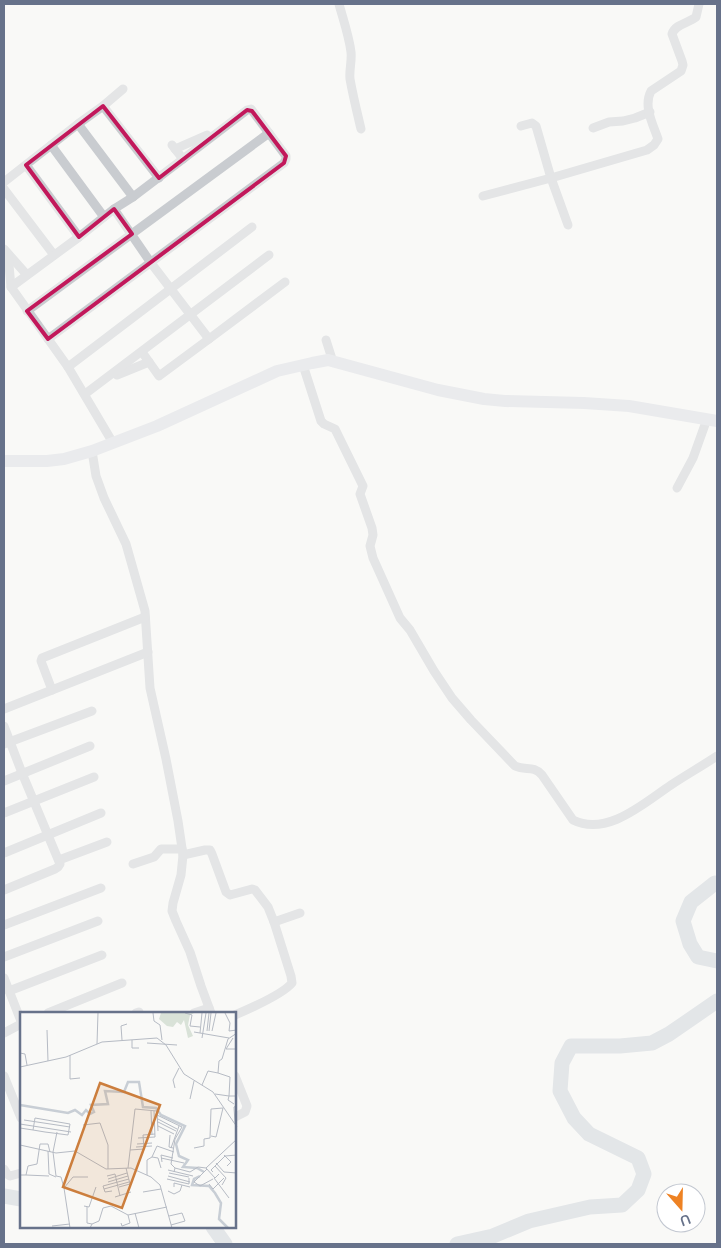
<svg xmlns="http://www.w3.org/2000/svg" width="721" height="1248" font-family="'Nunito Sans',sans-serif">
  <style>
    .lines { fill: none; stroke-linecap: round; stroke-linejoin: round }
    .river { stroke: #c8ced5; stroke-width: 15 }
    .street { stroke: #c9ccd0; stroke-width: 9 }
    .secondary { stroke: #d8dae0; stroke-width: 12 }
    .marked { fill: none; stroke: #c2185b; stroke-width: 4; stroke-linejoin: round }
    .inset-river { fill: none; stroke: #c8ced5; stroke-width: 2.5 }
    .inset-road { fill: none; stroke: #b6bbc4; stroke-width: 1 }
    .view { fill: #cc7e3d; fill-opacity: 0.15; stroke: #cc7e3d; stroke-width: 2.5 }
    .inset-edge { fill: none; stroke: #67728a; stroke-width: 2.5 }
  </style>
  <rect width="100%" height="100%" fill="#f9f9f7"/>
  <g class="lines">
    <g class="river">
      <polyline points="717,884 715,883 691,902 683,921 690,944 698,957 717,961"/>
      <polyline points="4,1196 21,1199"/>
      <polyline points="213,1227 225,1244"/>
      <polyline points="457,1244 493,1236 529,1221 590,1207 622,1205 638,1190 644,1174 638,1158 589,1134 574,1118 560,1091 562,1063 571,1046 620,1046 652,1043 669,1034 717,1001"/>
    </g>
    <g class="street">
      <path d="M339,4C343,19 349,36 351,52C352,62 349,70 350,79C353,96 357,112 361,129"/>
      <polyline points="103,106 159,178"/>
      <polyline points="78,124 133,197"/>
      <polyline points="521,126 532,123 536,126 551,178 568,225"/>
      <polyline points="593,128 609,122 623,121 635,118 650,112"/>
      <polyline points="51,145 104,217"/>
      <polyline points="175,149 207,135"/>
      <polyline points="183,159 133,197 114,209 151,263 209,339 285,282"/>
      <polyline points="26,165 79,237"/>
      <polyline points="4,182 78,124 103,106 123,89"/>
      <polyline points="4,189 54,255"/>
      <path d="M483,196L551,178L647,150L654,145L658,139C653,124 643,106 651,91L681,71L683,65L682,61L672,34C675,24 689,23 696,17L699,4"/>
      <polyline points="4,249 27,275"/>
      <polyline points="8,254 11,287"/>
      <polyline points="27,311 269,133"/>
      <polyline points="48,339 284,163 286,159 286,156 251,109 247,110 183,159 172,145"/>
      <polyline points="326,340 333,362"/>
      <polyline points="142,352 159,376 209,339"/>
      <path d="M303,365L321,421L324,424L335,429L363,486L360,494L372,528L373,535L370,546L373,558L400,618L410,630L434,671L452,698L471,720L515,766C526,771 533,765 542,775L573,820C607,837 644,803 671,785C686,775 702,766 717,756"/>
      <polyline points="68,367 252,227"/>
      <polyline points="117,375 149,362"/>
      <polyline points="85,394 269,255"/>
      <polyline points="113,443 68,367 11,287 79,237 114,209"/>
      <polyline points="92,451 96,476 104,498 126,544 145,611 150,688 166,759 178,821 183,855 181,875 173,903 172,911 176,921 190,952 201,986 211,1013"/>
      <polyline points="677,488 693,458 707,419"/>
      <polyline points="52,690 41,661 42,658 145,617"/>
      <polyline points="4,709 148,652"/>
      <polyline points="4,726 22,773 60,864 58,867 55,869 4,890"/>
      <polyline points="4,744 92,711"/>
      <polyline points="4,781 90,746"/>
      <polyline points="4,813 94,777"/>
      <polyline points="4,853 101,813"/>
      <polyline points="183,855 205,850 210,850 212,854 226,892 230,895 252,889 255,890 268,907 274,922 300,913"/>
      <polyline points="59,860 107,842"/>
      <polyline points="133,864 154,857 161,849 182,849"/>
      <polyline points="4,925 101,888"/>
      <polyline points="4,957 98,921"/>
      <polyline points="4,978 21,1021"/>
      <polyline points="9,991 102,955"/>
      <polyline points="48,1013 122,983"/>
      <polyline points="136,1013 139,1012"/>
      <polyline points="194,1013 209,1008"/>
      <path d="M235,1015C249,1009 283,994 292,983L291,976L274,922"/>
      <polyline points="4,1033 21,1024"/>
      <polyline points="4,1076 21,1118"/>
      <polyline points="235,1076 247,1106 245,1112 235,1117"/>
      <polyline points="4,1169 7,1174 10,1176 21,1173"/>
    </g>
    <polyline class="secondary" points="4,461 47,461 64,459 92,451 157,426 277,371 312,363 328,360 438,390 484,399 505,401 584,403 629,406 717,421"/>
  </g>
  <path d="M0 0H721V1248H0ZM103,106L159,178L247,110L252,111L286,156L284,163L48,339L27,311L132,234L114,209L79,237L26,165Z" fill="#f9f9f7" fill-opacity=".55" fill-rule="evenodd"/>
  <path class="marked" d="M103,106L159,178L247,110L252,111L286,156L284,163L48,339L27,311L132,234L114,209L79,237L26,165Z"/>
  <g transform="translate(20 1012)">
    <rect width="216" height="216" fill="#f9f9f7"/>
    <path d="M141,1H174L170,3L168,13L173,24L168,26L164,8L161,13L157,10L153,15L147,14L139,7Z" fill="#d9e2d8"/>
    <path class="inset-river" d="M0,93L48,101L55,98L62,103L66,98L70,102L74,100L71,93L88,92L85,79L104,80L108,70H119L123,95L136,96L141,103L165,114L156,132L159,144L168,148L163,155L177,156L184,160M180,164L174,167L172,173L189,174L195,181L201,191L199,207L208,216"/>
    <path class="inset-road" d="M133,1L134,9L140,13L142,28M165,1L172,3L170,14L180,15M205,1L210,11L209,19L217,18M27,18L28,49M187,19L189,1M189,19L191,1M192,19L196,1M174,20L209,26M180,21L182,1M182,26L186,1M213,26L206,37H217M102,28L101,14L107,12M112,28V36H119M127,31L157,33M77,32L78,1M0,41L5,42L7,53M50,43V67L60,66M0,55L46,45L82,30L137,26L146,33L164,62L193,80L217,115M182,73L188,59L198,61M155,76L153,68L159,56M195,82L209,84L210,65L198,61L199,49L202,47L208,27L217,21M170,87L174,69M214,92L208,88L209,84H217M131,99L132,123M137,103L162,115L155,127L151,152L155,156M138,107L157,117M4,108L50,115M138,110L156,119M215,111L214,95L217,94M0,112L51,120M63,113L80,111L88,133V157M138,114L154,122M0,116L13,118L25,120L33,121L48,123L50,112L15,106L13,118M150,123L149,135L153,136M191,124L196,125L203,96M118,126L135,125L134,99M117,132L132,131M0,133L36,141L55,139L86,157L111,156L131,165L140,173L152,216M116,135L132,134M151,136L159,114M174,136L184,134V127L190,126L191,97L203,96M110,138L124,137L123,123L135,122M28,139L29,162L36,165M33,140L36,164L41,165L44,176L50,216M33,140L37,120M204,143L211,150L207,154M132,145L138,146L141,156M141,146L164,151M142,150L141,143L153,146M196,151L204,160L217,161M195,154L206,166L202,173M108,156L115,97L137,99L138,119M186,156L217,127M186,156L195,166L199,162M187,157L174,170L180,174L193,167M148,158L173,164M154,160L155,156L170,160L178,155L186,156M193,160L191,158L205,144L217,143M149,161L169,165M0,163H6L8,154L17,152L20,132H28L30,140M6,163L29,164M127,163V148L132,145L137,134L154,140M87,164L95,162L100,184M148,164L170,170M194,166L209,186M88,167L107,161M147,167L169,172V166M88,170L108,164M189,172L193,177L204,166M99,175L110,172L106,156M154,175V171L170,175M44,176L53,165H68M84,177L109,170M92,179L85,180L83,174L109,167M148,179L154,182L160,179L162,173M123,180L141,177M95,185L111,180M64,194L69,195L76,175M67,195V211L72,212L70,216M115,201L119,216M149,204L162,201L165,209L151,213M101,211L102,214L110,211L108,203M72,212L79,209L83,196L91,194L108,203L147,195M32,214L50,212"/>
    <path class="view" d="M80,71L140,93L102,196L43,175Z"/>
    <rect width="216" height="216" class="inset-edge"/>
  </g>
  <rect width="721" height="1248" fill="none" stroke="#67728a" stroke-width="10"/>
  <g transform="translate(681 1208) rotate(160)"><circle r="24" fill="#ffffff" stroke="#c2c7d0"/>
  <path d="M0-4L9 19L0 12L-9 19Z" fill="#ee8223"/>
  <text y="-8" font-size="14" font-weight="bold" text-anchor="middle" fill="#67728a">U</text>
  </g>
</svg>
